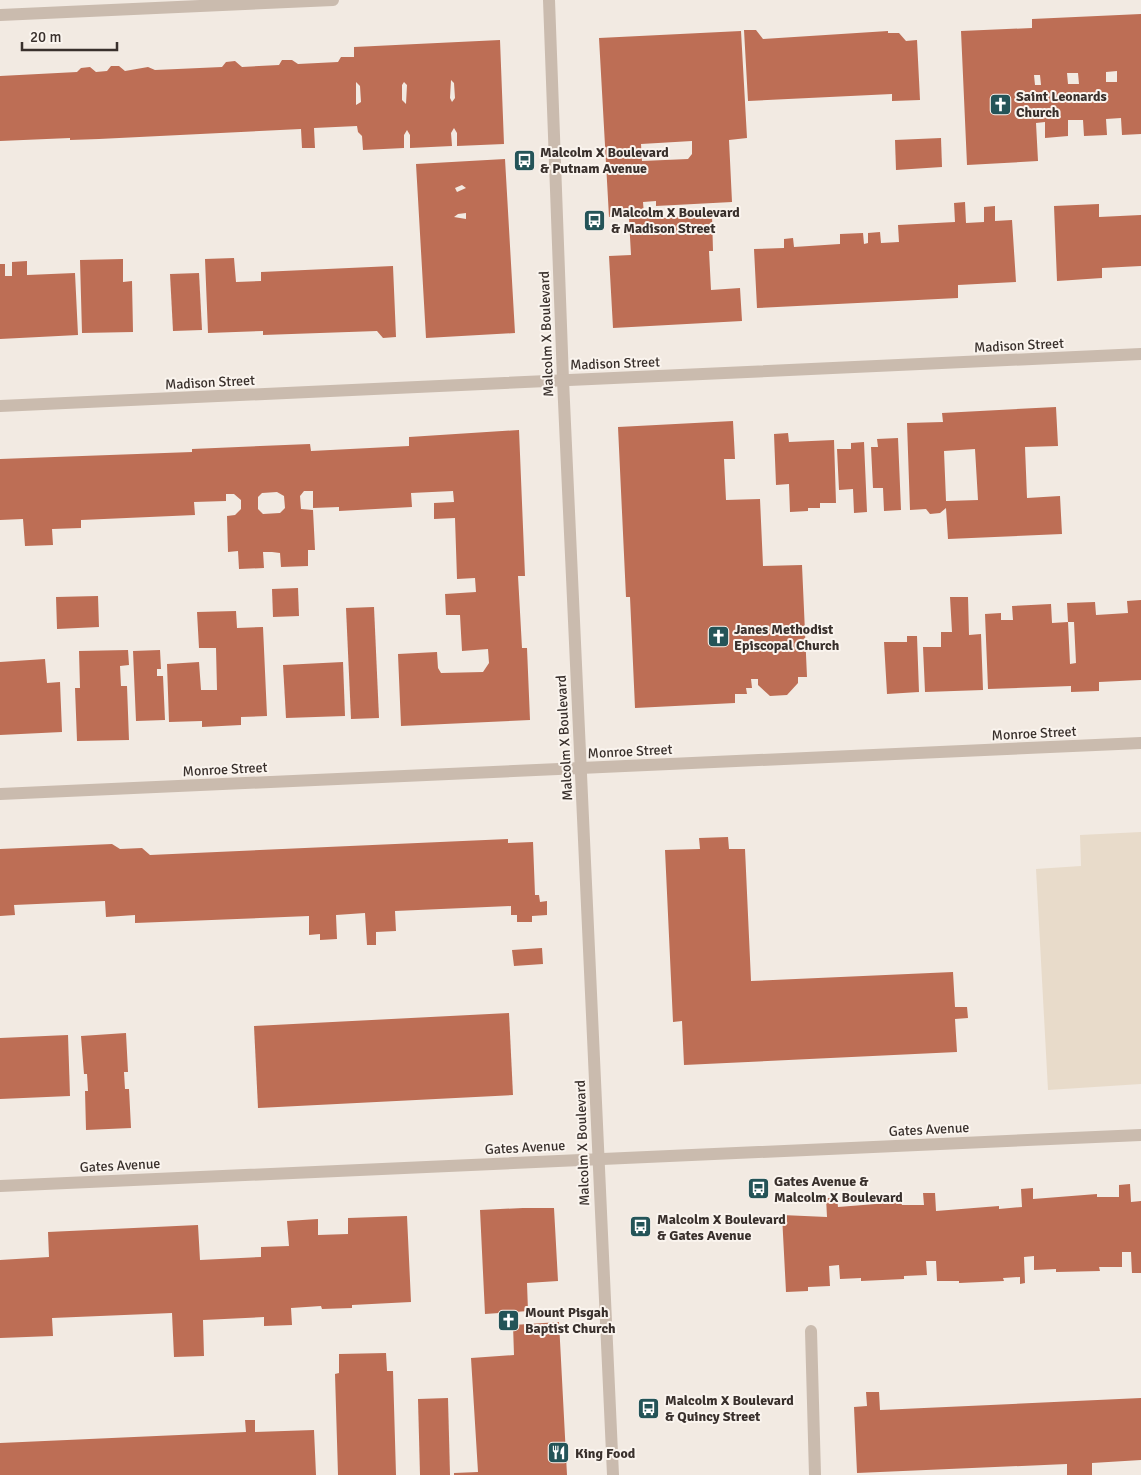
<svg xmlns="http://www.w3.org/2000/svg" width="1141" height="1475" font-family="Signika,sans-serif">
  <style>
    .plaza { fill: #e8dbca }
    .building { fill: #bd6e55; fill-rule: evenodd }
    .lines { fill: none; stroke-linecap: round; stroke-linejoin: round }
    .lane { stroke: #cabbae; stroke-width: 12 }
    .street { stroke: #cabbae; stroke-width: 12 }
    .labels { text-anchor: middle; stroke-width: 4; stroke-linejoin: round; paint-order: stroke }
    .poi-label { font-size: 14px; font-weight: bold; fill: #39302c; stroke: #faf4ee; text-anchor: start }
    .street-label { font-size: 14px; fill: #39302c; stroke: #faf4ee }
  </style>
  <rect width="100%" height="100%" fill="#f2eae2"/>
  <polygon class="plaza" points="1141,832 1141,1084 1048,1090 1036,869 1081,866 1080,835"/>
  <g class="building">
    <path d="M1141,14V134L1122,135L1121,118L1106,119L1107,135L1084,136L1083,120H1068V136L1045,138V122L1036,123L1038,161L967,165L961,31L1032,28V19ZM1117,71V82H1106V72ZM1067,73H1078L1079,84H1068ZM1034,75H1040L1041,85H1035Z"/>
    <polygon points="744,30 756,30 763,39 888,31 888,33 899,33 906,41 917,40 920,100 892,101 892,94 748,101"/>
    <path d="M741,31L747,138L729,140L732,202L656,206V201L643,202L644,215L609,217L599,38ZM692,141V154L688,159L642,161L641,144Z"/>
    <path d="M500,40L504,144L457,146V133L454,128L451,133L452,146L410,148V135L407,130L404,135V148L363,150L362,136L358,132L357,126L314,128L315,148H302L301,129L99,139L70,140V138L0,141V76L77,72L81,68L90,67L96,72L107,71L111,66H119L125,71L148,67L155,70L222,67L226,62L235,61L242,67L279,65L282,60H292L298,64L338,62L341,57H354V47ZM451,80L454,83L455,98L452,102L450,98ZM356,82L360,86L361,102L356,105ZM404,82L407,85L406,104L402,100V85Z"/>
    <polygon points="941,138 942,167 896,170 895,140"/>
    <path d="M505,159L515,333L426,338L416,164ZM462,185L466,188L457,192L455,188ZM466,213V219L454,217L458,214Z"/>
    <polygon points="965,202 966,223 984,222 984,207 995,206 995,221 1012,220 1016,282 958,285 958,298 757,308 754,249 784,248 784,239 793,238 794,247 840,244 840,234 863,233 864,244 868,243 868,233 880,232 881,243 899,242 898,225 955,222 954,203"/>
    <polygon points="1099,204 1099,217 1141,215 1141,266 1102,268 1102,278 1057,281 1054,206"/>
    <polygon points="712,215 713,251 709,251 711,290 740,288 742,321 613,328 609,256 631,255 629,219"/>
    <polygon points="234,258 236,282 261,281 261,272 393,266 396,337 383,338 377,331 263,335 263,331 208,333 205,259"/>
    <polygon points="123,259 123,282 132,281 133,332 82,333 80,260"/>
    <polygon points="27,261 27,275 75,273 78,335 0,339 0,264 5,264 5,276 12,276 12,262"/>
    <polygon points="199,273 202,330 173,331 170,274"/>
    <path d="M1056,407L1058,446L1025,447L1027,498L1060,496L1062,534L948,539L946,508L940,513L930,514L926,509L910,510L907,423L943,422L942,413ZM975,449L978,500L946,501L944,451Z"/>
    <polygon points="733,421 735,459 724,459 726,500 760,499 763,566 802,565 807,677 798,677 798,683 787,695 770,696 758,685 758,679 751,679 752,688 746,688 747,694 735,694 735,703 635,708 630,597 626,597 618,427"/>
    <path d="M519,430L525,576H518L522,648H527L530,720L401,726L398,654L437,652L438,668L441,673L483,672L489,663L488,649L462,651L460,615H446L445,594L476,592L475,578L457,579L455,518L434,519V503L454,502L453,491L411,493L412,507L339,511V507L313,508V491H304L300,496L301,509L313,510L315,550H308V566L281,567L280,553L272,552H263L264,568L239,569L238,551L228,552L227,516L235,515L241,509V500L234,494H226V501L194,502L195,515L81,520V528L52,529L53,545L25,546L23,519L0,520V459L192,452V449L310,444L311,451L409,446V437ZM277,492L284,496L285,508L280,513L263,514L258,509V497L262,493Z"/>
    <polygon points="788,433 789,442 834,440 836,503 820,503 820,508 808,508 808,511 790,512 789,484 776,485 774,434"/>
    <polygon points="898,438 901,510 884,511 883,488 873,488 871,447 878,447 877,439"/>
    <polygon points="864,442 867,512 854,513 853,489 839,490 837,449 851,449 851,443"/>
    <polygon points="298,588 299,616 273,617 272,589"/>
    <polygon points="98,596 99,627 57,629 56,597"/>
    <polygon points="950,597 968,597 969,635 981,634 983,690 925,692 923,647 941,647 941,632 952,632"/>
    <polygon points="1141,600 1141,680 1099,682 1099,691 1071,692 1071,686 988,689 985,614 1001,613 1001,620 1013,620 1012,606 1051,604 1052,623 1068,622 1070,664 1076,663 1074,622 1068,622 1067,603 1095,602 1096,615 1128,613 1127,601"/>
    <polygon points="374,607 379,718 351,719 346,608"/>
    <polygon points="236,611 237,628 263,627 267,716 241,717 241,725 202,727 202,721 169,722 167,664 199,662 201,690 217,690 216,648 199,648 197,612"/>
    <polygon points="907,636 917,636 919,692 887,694 884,642 907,642"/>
    <polygon points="128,650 129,665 120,666 121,686 127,686 129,740 77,741 75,688 80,688 79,651"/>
    <polygon points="160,650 161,669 157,669 157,676 163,676 165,720 136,721 133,651"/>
    <polygon points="45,659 47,683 60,682 62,732 0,735 0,662"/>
    <polygon points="343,662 345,716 286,718 283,665"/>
    <polygon points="728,837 729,849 745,849 751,981 953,972 955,1007 967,1007 968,1018 955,1019 957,1052 684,1065 682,1021 673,1022 665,850 700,849 699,838"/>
    <polygon points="508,839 508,843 533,842 535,895 539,895 540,902 547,901 547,915 532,916 532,922 517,922 517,915 511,915 511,906 395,911 396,931 376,932 376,945 367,945 365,913 336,915 337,939 320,940 320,934 309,935 309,916 135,923 135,915 106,917 105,901 14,905 15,915 0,916 0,849 112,844 120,849 142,848 150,855"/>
    <polygon points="542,948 543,964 514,966 512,950"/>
    <polygon points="509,1013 513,1095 258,1108 254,1026"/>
    <polygon points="126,1033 128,1072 124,1072 125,1089 129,1089 131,1128 86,1130 85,1091 88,1091 87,1074 84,1074 81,1036"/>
    <polygon points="68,1035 70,1096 0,1099 0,1038"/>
    <polygon points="1130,1184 1131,1202 1141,1201 1141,1273 1132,1273 1131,1252 1122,1252 1122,1267 1099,1267 1100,1271 1056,1272 1056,1269 1034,1270 1034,1256 1024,1257 1025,1283 1020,1284 1020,1277 1003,1278 1004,1281 959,1283 959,1281 937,1281 936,1261 926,1261 927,1275 904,1276 904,1279 861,1281 861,1278 840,1279 839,1265 829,1266 830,1286 808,1287 808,1291 786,1292 782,1215 827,1217 826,1198 837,1198 838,1207 901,1202 902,1205 924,1205 923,1193 935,1193 936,1211 999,1206 999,1209 1022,1207 1021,1189 1033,1188 1033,1199 1097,1194 1097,1197 1119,1197 1119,1185"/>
    <polygon points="523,1208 554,1208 558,1281 527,1283 528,1311 485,1314 480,1210"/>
    <polygon points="407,1216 411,1302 352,1305 352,1308 322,1309 321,1306 291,1308 292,1325 264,1326 264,1317 203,1320 204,1356 174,1357 172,1313 52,1318 53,1336 0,1338 0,1260 49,1257 48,1232 198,1225 200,1260 261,1257 261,1247 289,1246 287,1221 318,1219 318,1235 348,1234 348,1218"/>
    <polygon points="559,1322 567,1475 454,1475 454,1473 478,1472 471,1358 514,1355 513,1325"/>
    <polygon points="386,1353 387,1371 393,1371 396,1475 338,1475 335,1374 339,1373 339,1354"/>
    <polygon points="866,1392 879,1392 880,1410 1141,1398 1141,1460 1092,1463 1092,1475 1067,1475 1067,1464 857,1473 854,1407 867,1406"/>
    <polygon points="448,1398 450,1475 420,1475 418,1399"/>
    <polygon points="245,1420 255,1420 255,1432 314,1430 316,1475 0,1475 0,1443 246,1432"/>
  </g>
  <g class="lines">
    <polyline class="lane" points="811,1331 815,1475"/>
    <g class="street">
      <polyline points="549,0 563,380 613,1475"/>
      <polyline points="0,15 333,0"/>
      <polyline points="0,406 1141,354"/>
      <polyline points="0,794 1141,743"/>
      <polyline points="0,1186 1141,1135"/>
    </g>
  </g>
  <defs>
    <symbol id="church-square" viewBox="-11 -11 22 22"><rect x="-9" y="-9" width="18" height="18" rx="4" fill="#245458" stroke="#faf4ee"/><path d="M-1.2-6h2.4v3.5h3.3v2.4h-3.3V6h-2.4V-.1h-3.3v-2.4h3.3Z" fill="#fff"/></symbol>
    <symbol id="bus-square" viewBox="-11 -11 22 22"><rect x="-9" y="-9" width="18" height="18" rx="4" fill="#245458" stroke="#faf4ee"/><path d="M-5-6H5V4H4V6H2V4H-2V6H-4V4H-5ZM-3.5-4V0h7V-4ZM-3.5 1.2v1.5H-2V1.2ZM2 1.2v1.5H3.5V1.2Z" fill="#fff"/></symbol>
    <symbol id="restaurant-square" viewBox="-11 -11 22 22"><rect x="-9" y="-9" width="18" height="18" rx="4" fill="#245458" stroke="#faf4ee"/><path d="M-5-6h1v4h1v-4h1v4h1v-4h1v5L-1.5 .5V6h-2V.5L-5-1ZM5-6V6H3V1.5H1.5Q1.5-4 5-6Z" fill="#fff"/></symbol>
  </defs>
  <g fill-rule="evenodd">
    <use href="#church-square" x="988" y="92" width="25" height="25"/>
    <use href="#bus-square" x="512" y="148" width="25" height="25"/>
    <use href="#bus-square" x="582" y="208" width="25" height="25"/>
    <use href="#church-square" x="706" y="624" width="25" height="25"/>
    <use href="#bus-square" x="746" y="1176" width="25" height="25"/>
    <use href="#bus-square" x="628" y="1214" width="25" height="25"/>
    <use href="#church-square" x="496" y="1308" width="25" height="25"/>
    <use href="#bus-square" x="636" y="1396" width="25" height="25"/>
    <use href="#restaurant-square" x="546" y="1440" width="25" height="25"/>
  </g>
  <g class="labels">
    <g class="poi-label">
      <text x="1016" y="101">Saint Leonards<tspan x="1016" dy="16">Church</tspan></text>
      <text x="540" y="157">Malcolm X Boulevard<tspan x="540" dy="16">&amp; Putnam Avenue</tspan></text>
      <text x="611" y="217">Malcolm X Boulevard<tspan x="611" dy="16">&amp; Madison Street</tspan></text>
      <text x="734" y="634">Janes Methodist<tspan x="734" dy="16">Episcopal Church</tspan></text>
      <text x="774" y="1186">Gates Avenue &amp;<tspan x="774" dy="16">Malcolm X Boulevard</tspan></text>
      <text x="657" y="1224">Malcolm X Boulevard<tspan x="657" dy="16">&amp; Gates Avenue</tspan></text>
      <text x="525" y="1317">Mount Pisgah<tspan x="525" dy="16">Baptist Church</tspan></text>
      <text x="665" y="1405">Malcolm X Boulevard<tspan x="665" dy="16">&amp; Quincy Street</tspan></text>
      <text x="575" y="1458">King Food</text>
    </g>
    <g class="street-label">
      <text transform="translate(546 334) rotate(-92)" y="5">Malcolm X Boulevard</text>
      <text transform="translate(1019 345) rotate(-3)" y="5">Madison Street</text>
      <text transform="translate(615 363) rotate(-2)" y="5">Madison Street</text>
      <text transform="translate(210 382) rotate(-3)" y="5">Madison Street</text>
      <text transform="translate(1034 733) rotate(-3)" y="5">Monroe Street</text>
      <text transform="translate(564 738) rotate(-93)" y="5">Malcolm X Boulevard</text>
      <text transform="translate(630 751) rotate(-3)" y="5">Monroe Street</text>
      <text transform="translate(225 769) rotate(-3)" y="5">Monroe Street</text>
      <text transform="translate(929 1129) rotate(-3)" y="5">Gates Avenue</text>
      <text transform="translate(582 1143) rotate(-92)" y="5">Malcolm X Boulevard</text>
      <text transform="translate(525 1147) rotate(-3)" y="5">Gates Avenue</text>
      <text transform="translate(120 1165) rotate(-3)" y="5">Gates Avenue</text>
    </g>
  </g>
  <path d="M22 42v8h95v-8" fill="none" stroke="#39302c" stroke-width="2.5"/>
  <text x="30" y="42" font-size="15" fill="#39302c" stroke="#faf4ee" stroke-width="4" paint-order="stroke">20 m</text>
</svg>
